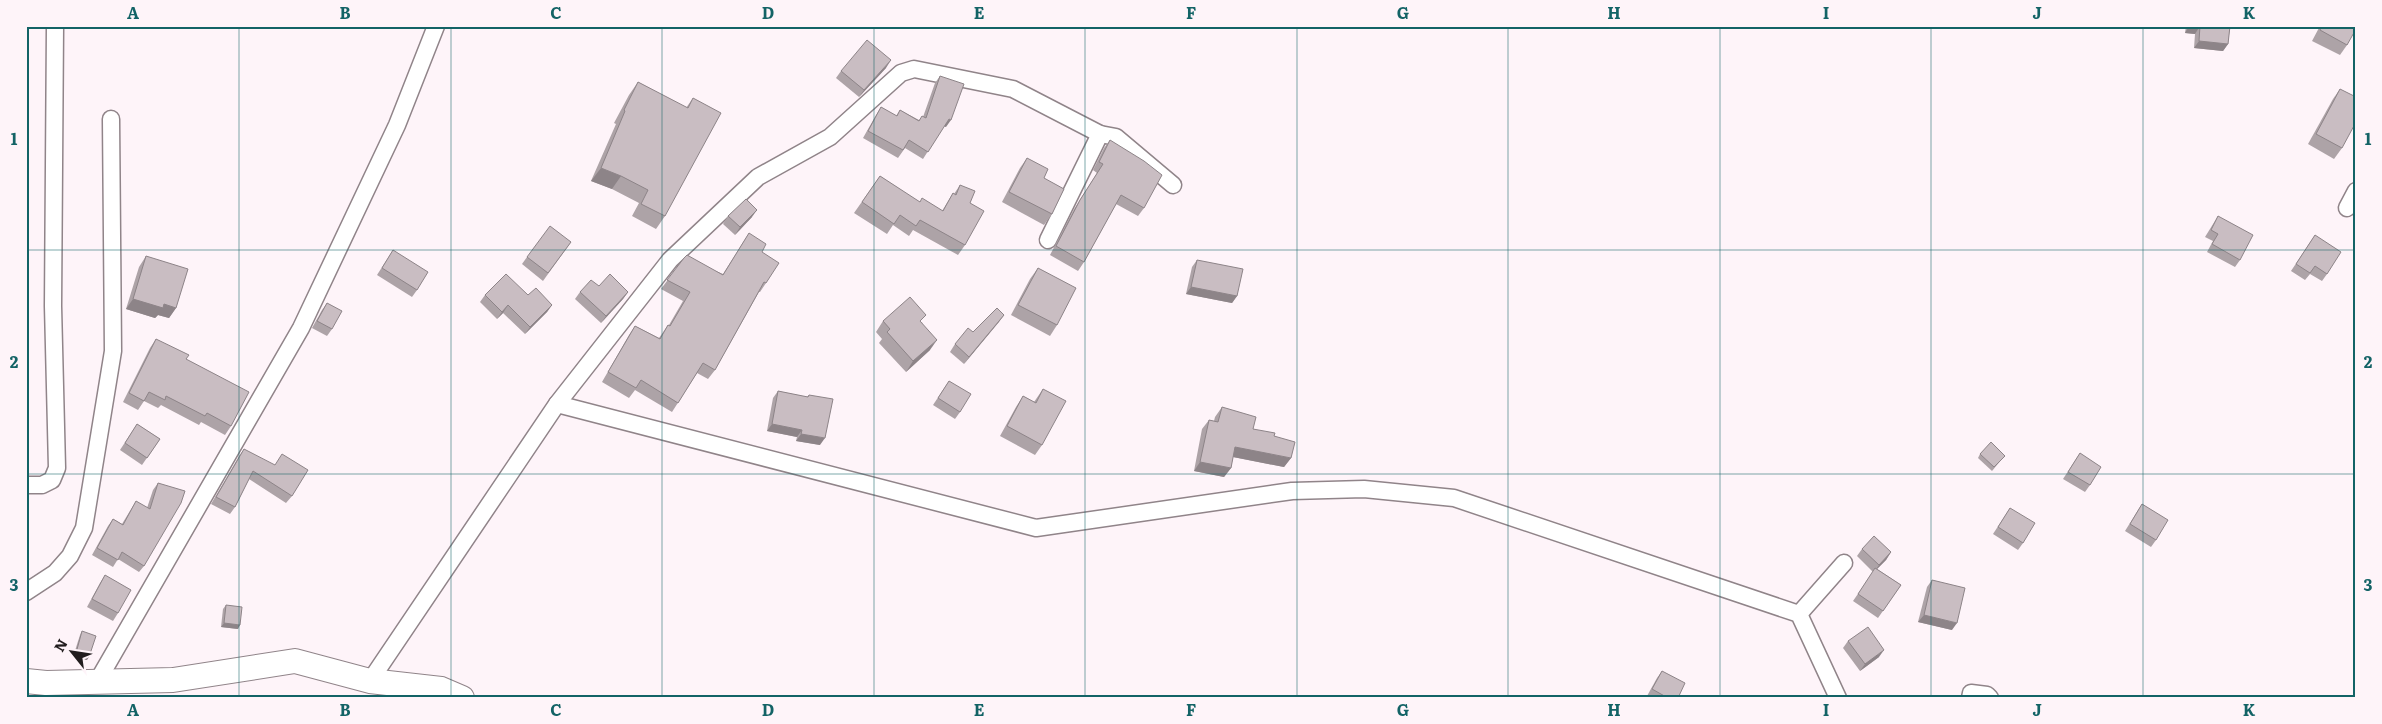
<svg xmlns="http://www.w3.org/2000/svg" width="2382" height="724" font-family="Literata,serif">
  <style>
    .lines { fill: none; stroke-linecap: round; stroke-linejoin: round }
    .street-casing { stroke: #908489; stroke-width: 19 }
    .secondary-casing { stroke: #908489; stroke-width: 26 }
    .street { stroke: #fff; stroke-width: 16 }
    .secondary { stroke: #fff; stroke-width: 24 }
    .wall { fill: #ada3a7 }
    .shaded-wall { fill: #8d8488 }
    .building { fill: #c9bdc2; stroke: #8d8488 }
    .grid { fill: none; stroke: #136366; stroke-width: 1; stroke-opacity: 0.55 }
    .neatline { fill: none; stroke: #136366; stroke-width: 2 }
    .grid-label { font-size: 16px; text-anchor: middle; font-weight: bold; fill: #136366 }
  </style>
  <rect width="100%" height="100%" fill="#fef4f9"/>
  <g class="lines">
    <defs>
      <g id="street">
        <polyline points="2347,208 2356,191"/>
        <polyline points="1048,240 1100,134"/>
        <polyline points="557,404 1036,528 1292,491 1364,489 1454,498 1799,614 1838,698"/>
        <polyline points="26,485 42,485 52,480 57,468 53,306 55,26"/>
        <polyline points="26,592 55,573 70,556 84,528 113,351 111,119"/>
        <polyline points="1799,614 1844,563"/>
        <polyline points="370,681 557,404 670,260 758,177 830,137 901,73 914,69 1013,89 1100,134 1116,137 1173,185"/>
        <polyline points="97,682 301,328 397,125 436,26"/>
        <polyline points="1970,698 1971,693 1987,695 1990,698"/>
      </g>
      <polyline id="secondary" points="26,681 46,683 173,680 295,661 370,681 441,689 462,698"/>
    </defs>
    <use href="#street" class="street-casing"/>
    <use href="#secondary" class="secondary-casing"/>
    <use href="#street" class="street"/>
    <use href="#secondary" class="secondary"/>
  </g>
  <g class="wall">
    <polygon points="2186,26 2230,26 2228,44 2223,51 2194,48 2195,34 2185,33"/>
    <polygon points="2320,26 2356,26 2347,45 2340,55 2312,41"/>
    <polygon points="886,68 859,97 836,78 841,71"/>
    <polygon points="940,76 946,127 944,126 923,159 905,148 898,158 863,138 876,115 881,107 896,116 900,110 919,120 923,117 935,83"/>
    <polygon points="638,82 686,108 693,98 665,216 656,229 632,216 639,203 612,189 591,181 616,124 614,123 629,95"/>
    <polygon points="2340,89 2342,148 2334,159 2308,144 2333,99"/>
    <polygon points="1110,140 1144,208 1138,216 1116,204 1084,262 1078,271 1050,255 1074,209 1097,173 1093,170 1104,148"/>
    <polygon points="1027,158 1044,178 1052,214 1044,225 1002,202 1020,168"/>
    <polygon points="880,176 919,202 942,211 953,193 954,194 960,185 970,203 965,245 958,255 913,230 909,236 893,225 887,234 854,213"/>
    <polygon points="728,216 752,217 735,235 723,224"/>
    <polygon points="2218,216 2240,260 2235,267 2207,252 2213,241 2205,237"/>
    <polygon points="749,233 762,252 766,283 760,292 759,292 715,370 708,379 697,373 672,412 635,390 629,398 602,382 629,335 635,326 659,338 668,325 669,325 683,301 661,289 684,258 723,274"/>
    <polygon points="2315,235 2327,274 2322,281 2310,274 2305,280 2291,271"/>
    <polygon points="571,242 543,281 522,264 527,257"/>
    <polygon points="393,250 417,290 412,297 377,275"/>
    <polygon points="146,256 176,308 169,318 158,315 155,318 126,309 139,267"/>
    <polygon points="1197,260 1237,296 1232,303 1186,294 1192,267"/>
    <polygon points="1038,268 1057,325 1050,336 1011,315 1030,279"/>
    <polygon points="599,286 628,292 623,299 601,323 575,299 580,292"/>
    <polygon points="485,295 528,295 552,305 547,312 525,334 503,313 497,319 480,302"/>
    <polygon points="327,303 332,329 327,336 312,328 322,310"/>
    <polygon points="1004,315 964,364 950,352 955,344 973,332"/>
    <polygon points="883,321 922,322 930,350 906,372 879,343 882,339 876,332"/>
    <polygon points="156,339 186,359 231,426 225,435 201,422 199,425 161,405 158,408 144,401 138,410 123,402 150,348"/>
    <polygon points="949,381 960,412 955,419 933,405"/>
    <polygon points="1043,389 1042,445 1035,455 1000,436 1016,407 1023,396 1034,402"/>
    <polygon points="778,391 807,397 809,395 820,445 796,441 797,437 767,431 773,398"/>
    <polygon points="1222,407 1253,429 1274,436 1291,458 1284,467 1233,457 1231,468 1224,477 1194,471 1202,429 1209,420 1214,421 1215,417"/>
    <polygon points="137,424 160,439 142,465 120,450"/>
    <polygon points="244,449 292,496 286,503 249,479 235,507 230,514 211,504 239,456"/>
    <polygon points="2080,453 2090,485 2085,492 2063,479"/>
    <polygon points="1980,454 2002,459 1992,471 1978,458"/>
    <polygon points="158,483 144,566 139,572 118,559 113,567 92,555 108,526 113,519 122,524 136,501 147,508 153,490"/>
    <polygon points="2142,504 2156,540 2151,547 2125,531"/>
    <polygon points="2010,508 2023,543 2018,550 1993,534"/>
    <polygon points="1862,549 1891,552 1886,560 1877,569 1901,585 1878,618 1853,601 1873,572 1857,556"/>
    <polygon points="105,575 118,613 113,621 87,607 100,583"/>
    <polygon points="1932,580 1952,630 1918,622 1927,587"/>
    <polygon points="226,605 238,629 221,627 223,609"/>
    <polygon points="82,631 87,660 73,657 80,635"/>
    <polygon points="1848,641 1879,657 1860,671 1843,648"/>
    <polygon points="1662,671 1678,698 1649,698 1647,696 1657,678"/>
  </g>
  <g class="shaded-wall">
    <polygon points="2189,26 2200,26 2195,34 2185,33"/>
    <polygon points="2199,41 2228,44 2223,51 2194,48"/>
    <polygon points="891,60 886,68 859,97 864,90"/>
    <polygon points="949,119 951,120 946,127 944,126"/>
    <polygon points="601,168 621,176 612,189 591,181"/>
    <polygon points="757,210 752,217 735,235 740,227"/>
    <polygon points="1191,287 1237,296 1232,303 1186,294"/>
    <polygon points="628,292 623,299 601,323 606,316"/>
    <polygon points="133,299 164,304 176,308 169,318 158,315 155,318 126,309"/>
    <polygon points="508,305 503,313 497,319 502,312"/>
    <polygon points="552,305 547,312 525,334 530,327"/>
    <polygon points="1004,315 999,322 964,364 969,357"/>
    <polygon points="937,340 930,350 906,372 913,361"/>
    <polygon points="772,424 802,430 797,437 767,431"/>
    <polygon points="801,434 825,438 820,445 796,441"/>
    <polygon points="1235,447 1291,458 1284,467 1228,456"/>
    <polygon points="1200,462 1231,468 1224,477 1194,471"/>
    <polygon points="1891,552 1886,560 1874,572 1879,565"/>
    <polygon points="1924,615 1957,623 1952,630 1918,622"/>
    <polygon points="224,623 240,625 238,629 221,627"/>
    <polygon points="1884,650 1879,657 1860,671 1865,664"/>
    <polygon points="76,653 89,657 87,660 73,657"/>
  </g>
  <g class="building">
    <polygon points="2198,26 2230,26 2228,44 2199,41 2200,26"/>
    <polygon points="2322,26 2356,26 2356,29 2347,45 2320,30"/>
    <polygon points="867,40 891,60 864,90 841,71"/>
    <polygon points="940,76 964,84 951,120 949,119 928,152 909,140 903,150 868,131 881,107 897,116 900,110 919,121 922,116 926,118"/>
    <polygon points="638,82 688,108 693,98 721,113 665,216 641,204 648,190 621,176 601,168 625,111 624,110"/>
    <polygon points="2340,89 2356,97 2356,122 2342,148 2316,134"/>
    <polygon points="1110,140 1144,161 1162,175 1144,208 1121,195 1084,262 1056,246 1080,200 1103,164 1099,162"/>
    <polygon points="1027,158 1048,169 1044,178 1064,189 1052,214 1009,192"/>
    <polygon points="880,176 920,202 922,198 943,211 953,193 956,195 960,185 975,191 970,203 984,211 965,245 920,220 916,226 900,215 894,224 862,202"/>
    <polygon points="746,199 757,210 740,227 728,216"/>
    <polygon points="2218,216 2253,235 2240,260 2212,244 2218,234 2211,230"/>
    <polygon points="550,226 571,242 548,273 527,257"/>
    <polygon points="749,233 766,244 762,252 779,263 766,283 764,282 715,370 703,363 678,403 641,380 636,388 608,372 635,326 660,339 668,325 670,326 690,292 667,280 684,258 687,255 723,275"/>
    <polygon points="2315,235 2341,252 2327,274 2315,266 2310,273 2296,264"/>
    <polygon points="393,250 428,272 417,290 382,268"/>
    <polygon points="146,256 188,269 176,308 164,304 163,308 133,299"/>
    <polygon points="1197,260 1243,269 1237,296 1191,287"/>
    <polygon points="1038,268 1076,288 1057,325 1018,305"/>
    <polygon points="506,274 528,295 536,288 552,305 530,327 508,305 502,312 485,295"/>
    <polygon points="610,274 628,292 606,316 580,292 591,280 599,286"/>
    <polygon points="910,297 926,315 920,321 937,340 913,361 887,332 890,329 883,321"/>
    <polygon points="327,303 342,311 332,329 317,321"/>
    <polygon points="997,308 1004,315 969,357 955,344 968,328 973,332"/>
    <polygon points="156,339 189,355 186,359 249,392 231,426 207,413 205,416 166,396 165,400 149,392 144,401 129,393"/>
    <polygon points="949,381 971,394 960,412 938,398"/>
    <polygon points="1043,389 1066,401 1042,445 1007,426 1023,396 1036,403"/>
    <polygon points="778,391 808,397 809,395 833,399 825,438 801,434 802,430 772,424"/>
    <polygon points="1222,407 1256,417 1253,429 1275,433 1274,436 1295,442 1291,458 1235,447 1231,468 1200,462 1209,420 1218,422"/>
    <polygon points="137,424 160,439 147,458 125,443"/>
    <polygon points="1991,442 2005,456 1994,467 1980,454"/>
    <polygon points="244,449 275,465 282,454 308,470 292,496 253,471 235,507 216,497"/>
    <polygon points="2080,453 2101,467 2090,485 2068,472"/>
    <polygon points="158,483 185,491 181,503 144,566 122,552 118,560 97,548 113,519 123,525 136,501 150,509"/>
    <polygon points="2142,504 2168,520 2156,540 2130,524"/>
    <polygon points="2010,508 2035,523 2023,543 1998,527"/>
    <polygon points="1874,536 1891,552 1879,565 1862,549"/>
    <polygon points="1875,568 1901,585 1883,611 1858,594"/>
    <polygon points="105,575 131,590 118,613 92,599"/>
    <polygon points="1932,580 1965,588 1957,623 1924,615"/>
    <polygon points="226,605 242,607 240,625 224,623"/>
    <polygon points="1868,627 1884,650 1865,664 1848,641"/>
    <polygon points="82,631 96,636 89,657 76,653"/>
    <polygon points="1662,671 1685,683 1678,698 1668,698 1652,689"/>
  </g>
  <path class="grid" d="M239,26V698M451,26V698M662,26V698M874,26V698M1085,26V698M1297,26V698M1508,26V698M1720,26V698M1931,26V698M2143,26V698M26,250H2356M26,474H2356"/>
  <rect width="2382" height="724" fill="none" stroke="#fef4f9" stroke-width="55"/>
  <g transform="translate(72 652) rotate(300)" stroke="#fef4f9" stroke-width="4" paint-order="stroke">
  <path d="M0-4L9 19L0 12L-9 19Z" fill="#211d1e"/>
  <text y="-8" font-size="14" font-weight="bold" text-anchor="middle" fill="#211d1e">N</text>
  </g>
  <rect x="28" y="28" width="2326" height="668" class="neatline"/>
  <g class="grid-label">
    <text x="133" y="19">A</text>
    <text x="345" y="19">B</text>
    <text x="556" y="19">C</text>
    <text x="768" y="19">D</text>
    <text x="979" y="19">E</text>
    <text x="1191" y="19">F</text>
    <text x="1403" y="19">G</text>
    <text x="1614" y="19">H</text>
    <text x="1826" y="19">I</text>
    <text x="2037" y="19">J</text>
    <text x="2249" y="19">K</text>
    <text x="14" y="145">1</text>
    <text x="2368" y="145">1</text>
    <text x="14" y="368">2</text>
    <text x="2368" y="368">2</text>
    <text x="14" y="591">3</text>
    <text x="2368" y="591">3</text>
    <text x="133" y="716">A</text>
    <text x="345" y="716">B</text>
    <text x="556" y="716">C</text>
    <text x="768" y="716">D</text>
    <text x="979" y="716">E</text>
    <text x="1191" y="716">F</text>
    <text x="1403" y="716">G</text>
    <text x="1614" y="716">H</text>
    <text x="1826" y="716">I</text>
    <text x="2037" y="716">J</text>
    <text x="2249" y="716">K</text>
  </g>
</svg>
